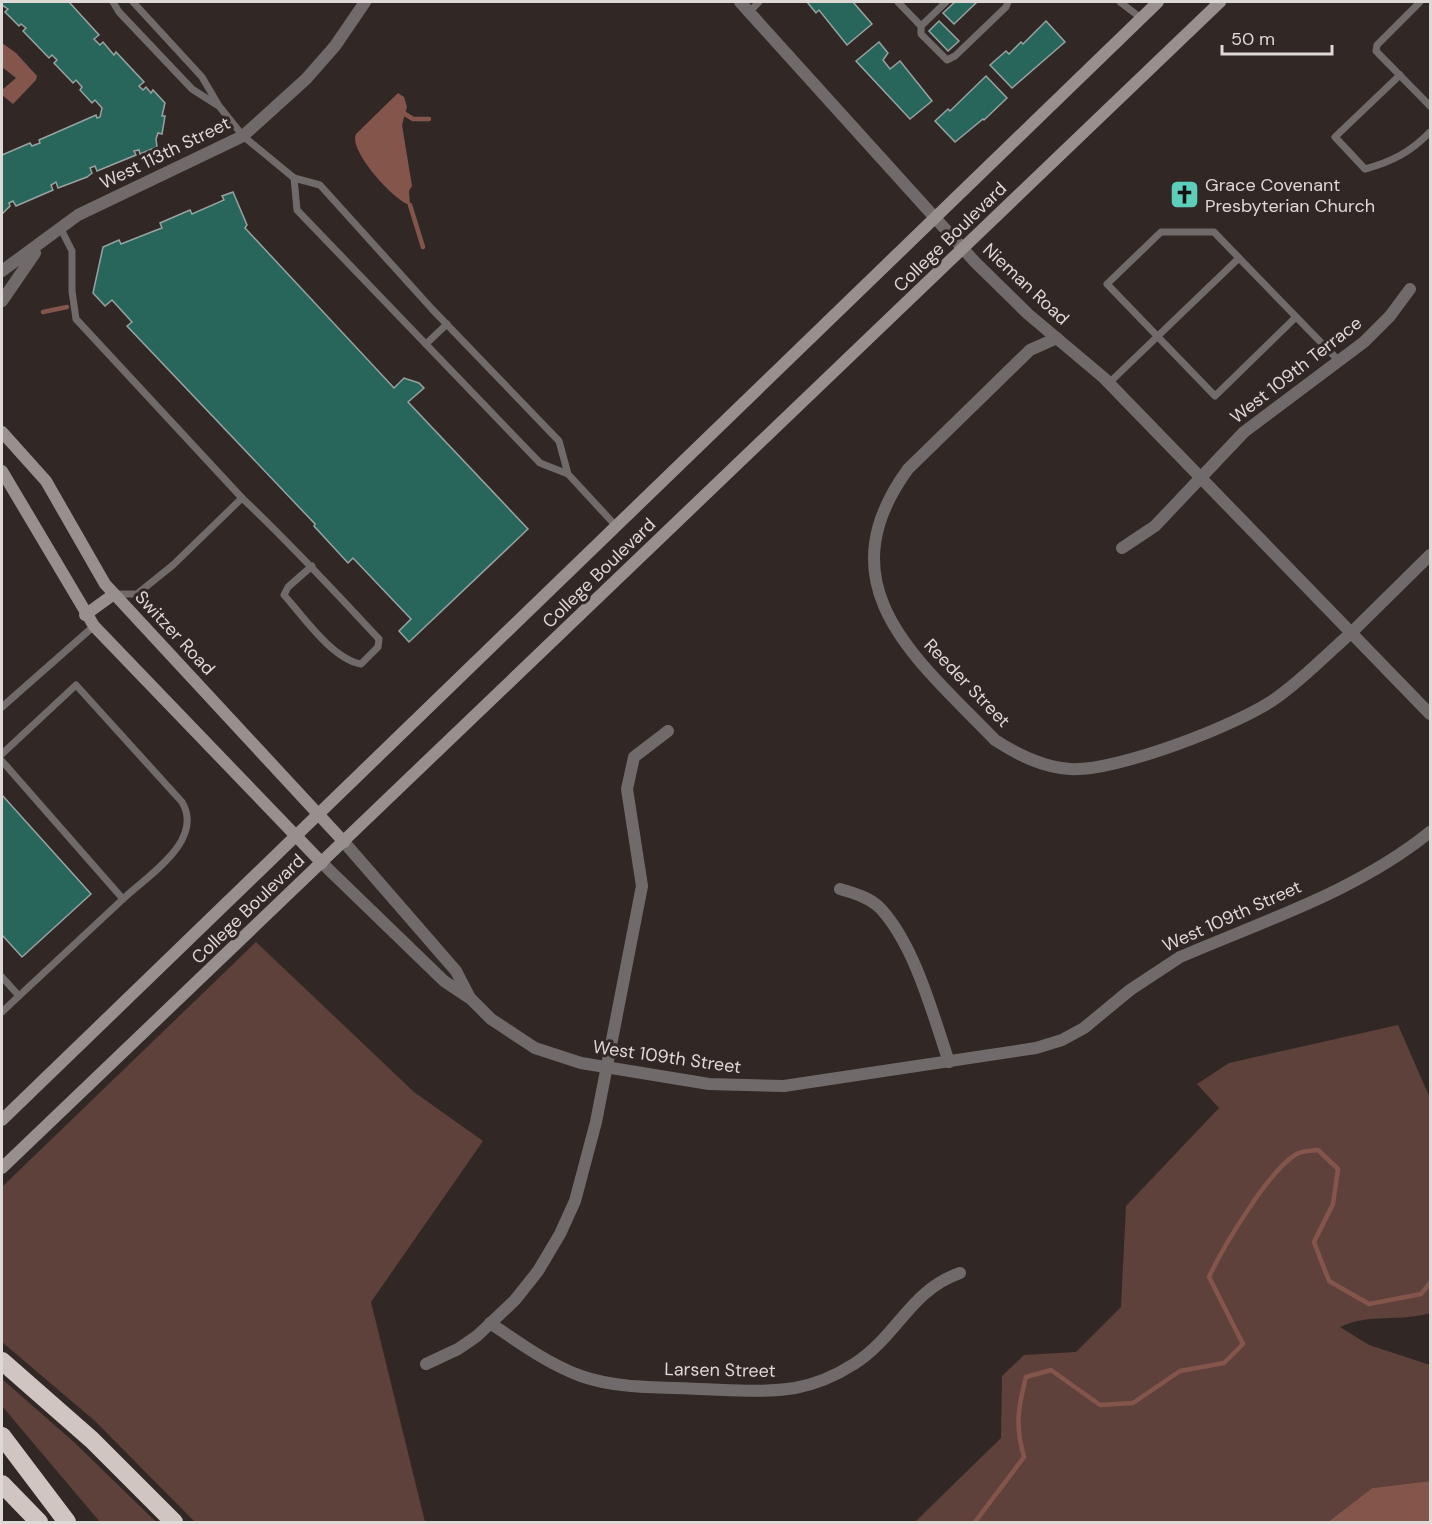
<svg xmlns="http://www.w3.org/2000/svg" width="1432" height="1524" font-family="'DM Sans',sans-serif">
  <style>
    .green { fill: #5f413b }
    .water { fill: #84554b }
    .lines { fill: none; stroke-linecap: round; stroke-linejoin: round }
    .stream { stroke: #84554b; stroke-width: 4.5 }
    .building { fill: #28665b; stroke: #98a3a1; stroke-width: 1.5 }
    .service { stroke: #706b6a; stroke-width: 7 }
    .minor { stroke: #706b6a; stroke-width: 12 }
    .tertiary { stroke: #706b6a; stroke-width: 12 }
    .secondary { stroke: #97908e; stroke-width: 12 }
    .motorway { stroke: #d1c5c2; stroke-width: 18 }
    .labels { text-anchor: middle; stroke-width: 6; stroke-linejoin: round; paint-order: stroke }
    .street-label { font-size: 18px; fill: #ded8d6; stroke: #312826 }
    .poi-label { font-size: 18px; fill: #ded8d6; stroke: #312826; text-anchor: start }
  </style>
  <rect width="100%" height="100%" fill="#312826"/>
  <g class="green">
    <polygon points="256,942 414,1092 483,1141 371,1302 425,1522 195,1522 95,1421 2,1342 2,1187"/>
    <path d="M1398,1025L1430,1098V1313C1401,1322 1368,1313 1340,1327L1369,1345L1430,1365V1481L1372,1488L1328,1522H915L1001,1438L1002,1376L1024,1355L1076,1352L1121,1307L1126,1206L1219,1108L1197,1084L1229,1063Z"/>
    <polygon points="2,1379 76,1444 156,1522 100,1522 2,1406"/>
  </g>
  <g class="water">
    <polygon points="2,43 16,53 37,76 36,80 13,104 2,95 2,90 16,78 2,67"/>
    <path d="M398,93L404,97L407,107L402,125L412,186L409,191L410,205C394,201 348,150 356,134Z"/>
    <polygon points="1430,1481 1430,1522 1328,1522 1372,1488"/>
  </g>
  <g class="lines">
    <g class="stream">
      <polyline points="405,114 413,119 429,119"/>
      <polyline points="410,205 423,247"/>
      <polyline points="43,312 67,307"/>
      <path d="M975,1522L1024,1457C1015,1426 1018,1408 1026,1377L1051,1370L1100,1405L1133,1403L1180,1371L1224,1363L1243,1344L1209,1277C1223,1247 1268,1172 1295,1155C1300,1151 1311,1151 1318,1150L1338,1169L1333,1204L1314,1242L1329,1281L1369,1304L1421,1294L1430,1283"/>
    </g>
  </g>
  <g class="building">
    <polygon points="2,2 69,2 99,35 94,39 100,45 103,42 114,55 116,52 144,82 139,86 143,90 146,87 151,93 153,90 165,103 162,116 165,116 162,134 158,133 156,139 157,147 140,154 139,150 134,151 136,155 97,171 95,166 90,168 92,173 87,177 58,188 56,182 51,185 53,190 16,206 13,201 9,203 10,206 2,214 2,155 30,143 32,146 40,143 39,140 96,115 97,118 100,117 102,108 95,100 92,103 80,90 82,87 76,80 73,83 54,63 57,60 52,55 49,58 23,31 26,28 21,24 19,26 5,12 8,9 2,5"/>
    <polygon points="807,2 853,2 872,24 847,45 819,10 816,13"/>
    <polygon points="955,2 977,2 954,24 943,13"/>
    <polygon points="939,21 959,41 948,51 929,31"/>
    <polygon points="1046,21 1065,42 1012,88 990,65 1006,51 1009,54 1021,42 1023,44"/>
    <polygon points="879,42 888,53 883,60 890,69 900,61 932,101 910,119 856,61"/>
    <polygon points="986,76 1007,98 984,120 983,119 955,142 935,121 948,109 950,111"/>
    <polygon points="233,192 247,225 245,228 394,388 404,378 419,383 424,388 408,402 528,529 409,642 399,631 411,619 353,558 348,563 314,526 315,524 127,326 132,322 112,300 105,306 93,293 103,247 119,240 121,244 154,231 162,228 160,223 190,210 192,214 224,200 222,196"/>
    <polygon points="2,795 91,894 22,957 2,935"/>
  </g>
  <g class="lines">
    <g class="service">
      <polyline points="113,2 119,12 192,89 217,105"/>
      <polyline points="133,2 202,77 219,106 243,136 294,178"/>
      <polyline points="898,2 921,26 921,34 947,60 955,56 1006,7 1008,2"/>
      <polyline points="1120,2 1141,18"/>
      <polyline points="1420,2 1377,45 1376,51 1430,106"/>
      <polyline points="749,12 759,2"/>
      <polyline points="921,26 946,2"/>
      <path d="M1400,75L1335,137L1365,169C1391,162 1411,152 1430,132"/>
      <polyline points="61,229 72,251 72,291 76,319 242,498 173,565 137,594 115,594"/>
      <polyline points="1239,258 1214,232 1161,232 1107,284 1215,396 1296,317"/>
      <polyline points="427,343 447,324"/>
      <polyline points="1109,383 1239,258 1339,361"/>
      <polyline points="568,474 559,441 432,309 320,185 294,178 297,210 540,463 568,474 616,526"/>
      <path d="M242,498C290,543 334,591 379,639L378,647L361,664C332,659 303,616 284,595L288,587L312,566"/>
      <polyline points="2,707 94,626"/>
      <path d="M2,754L76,685L182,802C205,841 147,876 123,899"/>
      <polyline points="2,761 123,899 19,996 2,977"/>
      <polyline points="2,1012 19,996"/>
    </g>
    <g class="minor">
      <polyline points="2,271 78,215 243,136 306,79 335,46 365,2"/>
      <polyline points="2,301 35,253"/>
      <path d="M1057,338L1030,350L908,469C822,587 917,659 995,740C1018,755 1042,767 1070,769C1116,772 1242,724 1279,696C1305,677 1327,654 1351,633"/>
      <polyline points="1122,548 1155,526 1244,432 1364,342 1390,316 1410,289"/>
      <path d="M840,889C854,893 871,898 881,909C915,946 933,1015 949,1062"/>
      <path d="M490,1323C520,1343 548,1364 581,1376C618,1389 661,1387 699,1389C731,1390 764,1393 795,1388C816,1384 837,1375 854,1364C897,1337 910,1290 960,1273"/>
      <polyline points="426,1364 458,1349 477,1336 515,1300 538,1271 560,1234 575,1201 596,1122 642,886 627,789 634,757 668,731"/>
    </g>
    <g class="tertiary">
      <polyline points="740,2 975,262 1028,314 1104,378 1430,714"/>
      <polyline points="1351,633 1430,555"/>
      <polyline points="344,842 456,971 470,998"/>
      <path d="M322,863L444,981L471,999L491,1019L535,1048L581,1063L709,1084L784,1086L1036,1048L1062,1040L1084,1028L1130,990L1180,957C1266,920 1357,891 1430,832"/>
    </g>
    <g class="secondary">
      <polyline points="2,432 46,481 105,584 344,842"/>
      <polyline points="2,471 94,626 322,863"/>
      <polyline points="85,615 114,594"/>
      <polyline points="2,1120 1158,2"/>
      <polyline points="2,1168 1220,2"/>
    </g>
    <g class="motorway">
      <polyline points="2,1361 92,1440 174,1522"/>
      <polyline points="2,1436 67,1522"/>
      <polyline points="2,1484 39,1522"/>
    </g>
  </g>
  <defs>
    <symbol id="church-square" viewBox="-11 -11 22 22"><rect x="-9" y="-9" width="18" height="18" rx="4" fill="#5cceba" stroke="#312826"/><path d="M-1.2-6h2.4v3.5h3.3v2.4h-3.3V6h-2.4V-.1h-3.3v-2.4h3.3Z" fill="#111"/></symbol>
  </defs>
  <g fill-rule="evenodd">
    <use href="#church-square" x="1168" y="178" width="33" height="33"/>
  </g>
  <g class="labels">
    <g class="street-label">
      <text transform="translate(165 153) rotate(-26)" y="6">West 113th Street</text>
      <text transform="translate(950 237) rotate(-44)" y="6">College Boulevard</text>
      <text transform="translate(1026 284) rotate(43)" y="6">Nieman Road</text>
      <text transform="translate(1296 370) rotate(-38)" y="6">West 109th Terrace</text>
      <text transform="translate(599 573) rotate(-44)" y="6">College Boulevard</text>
      <text transform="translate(175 633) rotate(47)" y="6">Switzer Road</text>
      <text transform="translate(967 683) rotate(46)" y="6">Reeder Street</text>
      <text transform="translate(248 909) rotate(-44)" y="6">College Boulevard</text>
      <text transform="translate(1232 916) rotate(-24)" y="6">West 109th Street</text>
      <text transform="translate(667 1057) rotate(8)" y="6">West 109th Street</text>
      <text transform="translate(720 1370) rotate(1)" y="6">Larsen Street</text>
    </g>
    <g class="poi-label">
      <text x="1205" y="191">Grace Covenant<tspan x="1205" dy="21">Presbyterian Church</tspan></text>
    </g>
  </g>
  <rect width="1432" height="1524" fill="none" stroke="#ded8d6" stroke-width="6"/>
  <path d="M1222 45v9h110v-9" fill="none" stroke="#ded8d6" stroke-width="3"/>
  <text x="1231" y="45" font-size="18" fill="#ded8d6" stroke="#312826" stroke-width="4.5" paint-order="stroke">50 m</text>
</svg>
